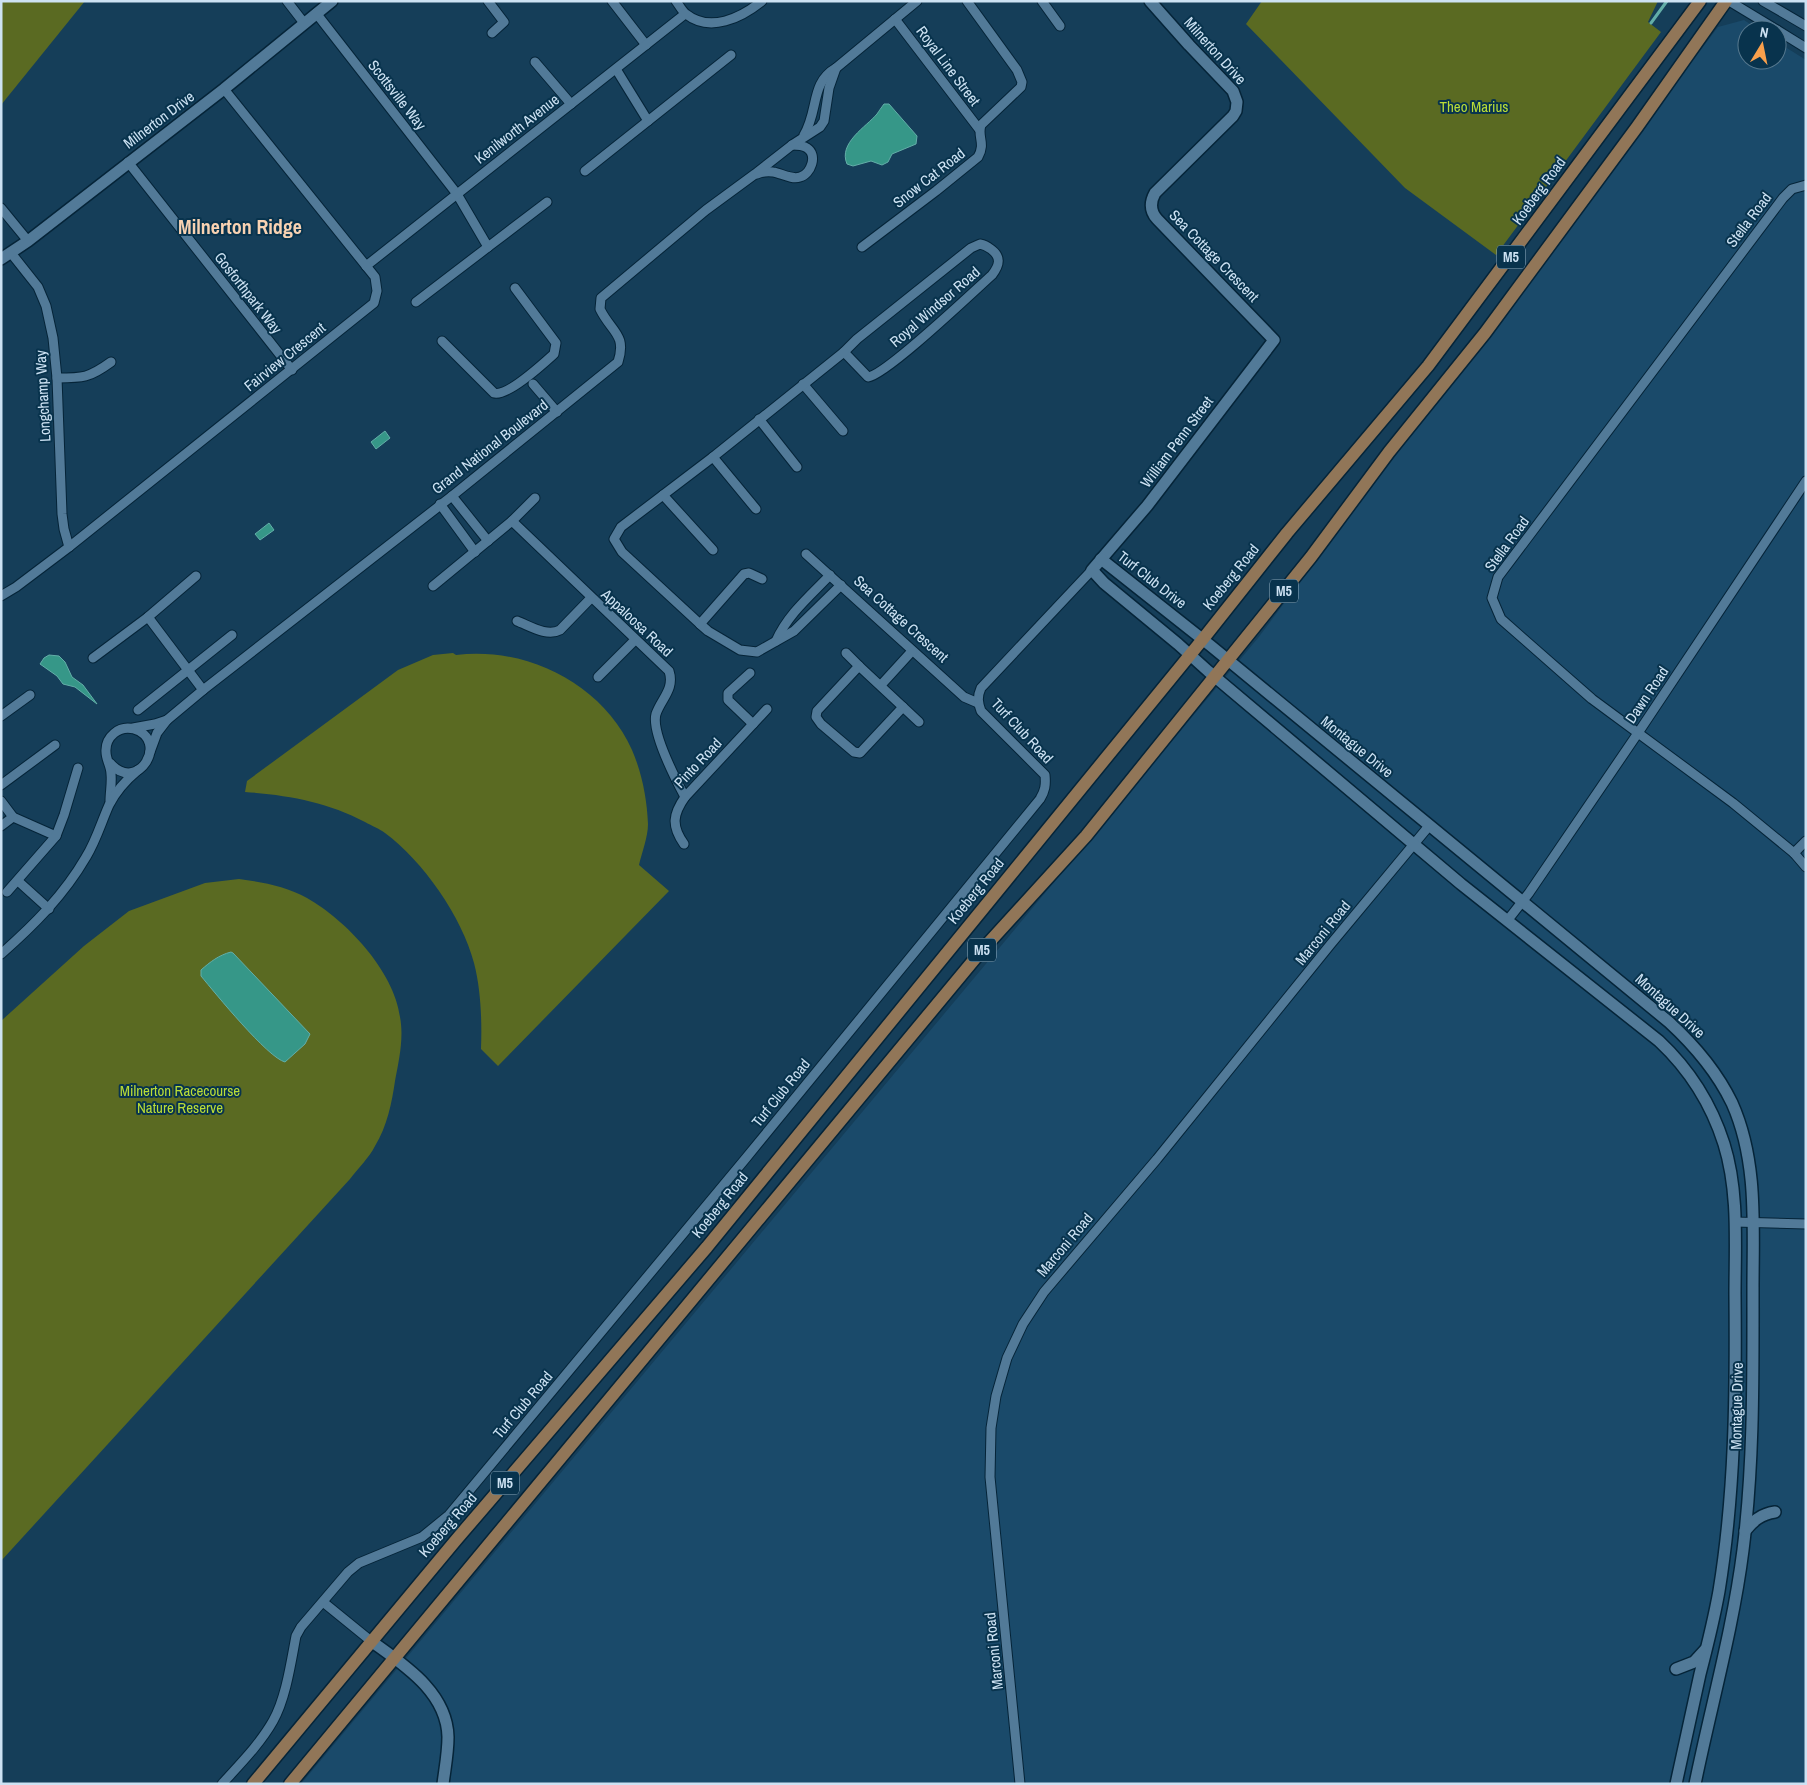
<svg xmlns="http://www.w3.org/2000/svg" width="1807" height="1785" font-family="'Archivo Narrow',sans-serif">
  <style>
    .built { fill: #1a4a6a }
    .green { fill: #5a6a22 }
    .water { fill: #369788; stroke: #63aea8 }
    .lines { fill: none; stroke-linecap: round; stroke-linejoin: round }
    .stream { stroke: #63aea8; stroke-width: 3 }
    .street-casing { stroke: #052438; stroke-width: 11 }
    .secondary-casing { stroke: #052438; stroke-width: 14 }
    .primary-casing { stroke: #052438; stroke-width: 15 }
    .street { stroke: #527a98; stroke-width: 9 }
    .secondary { stroke: #527a98; stroke-width: 11 }
    .primary { stroke: #917658; stroke-width: 12 }
    .labels { text-anchor: middle; stroke-width: 4; stroke-linejoin: round; paint-order: stroke }
    .shield { fill: #08334d; stroke: #92aec1; stroke-width: 1 }
    .shield-label { font-size: 14px; font-weight: bold; fill: #cde2f3 }
    .street-label { font-size: 15px; fill: #cde2f3; stroke: #08334d }
    .park-label { font-size: 15px; fill: #badd37; stroke: #08334d }
    .district-label { font-size: 20px; font-weight: bold; fill: #f8d2b2; stroke: #08334d }
  </style>
  <rect width="100%" height="100%" fill="#153e59"/>
  <polygon class="built" points="1744,20 1759,30 1747,30 1747,60 1777,60 1777,42 1806,60 1806,1784 301,1784 1258,638 1718,27"/>
  <g class="green">
    <polygon points="1,1 85,1 1,105"/>
    <polygon points="1262,1 1658,1 1648,22 1661,32 1496,255 1405,188 1246,24"/>
    <path d="M453,653L456,655C526,646 603,684 632,750C642,773 647,799 648,824C648,837 642,852 639,865L669,891L498,1066L481,1049C482,1021 481,990 474,963C462,917 423,861 385,833C380,829 372,826 365,822C327,802 288,795 245,792L247,781L398,670L433,655Z"/>
    <path d="M239,879C262,882 286,886 307,898C346,920 394,971 400,1017C404,1038 399,1060 395,1081C392,1102 387,1127 375,1146C369,1158 358,1168 350,1179L1,1561V1021L84,946L129,911L205,883Z"/>
  </g>
  <g class="water">
    <path d="M884,104H889L917,136L916,144L892,154L888,162L882,165L871,161L853,166L847,164C838,143 866,127 877,114C879,111 881,108 884,104Z"/>
    <polygon points="385,431 390,438 376,449 371,442"/>
    <polygon points="269,523 274,530 260,540 255,534"/>
    <polygon points="49,655 59,656 65,662 72,677 83,685 97,704 75,687 63,684 57,676 40,664 44,658"/>
    <path d="M231,952L233,953L310,1034L305,1044L285,1062C268,1058 215,993 201,976V970C210,962 219,955 231,952Z"/>
  </g>
  <g class="lines">
    <polyline class="stream" points="1651,23 1667,1"/>
    <defs>
      <g id="street">
        <polyline points="287,1 304,23"/>
        <polyline points="488,1 504,22 492,33"/>
        <polyline points="612,1 646,45"/>
        <path d="M676,1C679,5 682,11 686,14C710,33 741,18 762,1"/>
        <polyline points="1042,1 1060,26"/>
        <polyline points="1729,1 1777,30"/>
        <polyline points="1763,1 1806,26"/>
        <polyline points="316,13 457,194 488,247 547,202"/>
        <polyline points="895,19 979,129"/>
        <polyline points="1777,30 1806,48"/>
        <polyline points="535,62 571,104"/>
        <polyline points="616,69 648,121"/>
        <path d="M804,135C819,110 810,83 836,68L917,1"/>
        <polyline points="128,162 292,370"/>
        <polyline points="585,171 731,55"/>
        <path d="M757,174C762,172 767,171 773,172C781,173 791,180 800,177C811,174 818,155 807,148C803,145 797,145 792,145"/>
        <polyline points="1806,185 1792,189 1783,198 1498,577 1492,598 1501,619 1592,699 1733,803 1794,853 1806,867"/>
        <polyline points="1,208 28,241"/>
        <path d="M980,244C986,245 988,247 992,250C1002,258 999,266 992,275C973,292 886,375 868,377L844,352L857,339L971,248Z"/>
        <path d="M862,247L936,191L978,157C986,143 977,137 981,125L1021,87L1022,82L1017,70L967,1"/>
        <polyline points="11,253 38,287 46,306 53,338 57,378 62,514 64,529 69,547"/>
        <polyline points="366,266 685,14"/>
        <polyline points="416,302 488,247"/>
        <path d="M442,341L494,393C507,397 544,363 554,354L556,343L515,288"/>
        <path d="M57,378C83,378 89,378 111,362"/>
        <polyline points="533,384 557,412"/>
        <polyline points="803,384 843,431"/>
        <polyline points="759,419 797,467"/>
        <polyline points="713,457 756,509"/>
        <polyline points="663,495 713,550"/>
        <polyline points="452,496 488,541"/>
        <polyline points="440,504 475,552"/>
        <polyline points="512,521 535,498"/>
        <polyline points="806,554 964,697 978,703"/>
        <polyline points="841,585 794,631 757,652 740,650 708,631 700,624 622,552 614,539 621,527 713,457 844,352"/>
        <path d="M433,586L512,521L669,671C675,689 661,699 656,714C651,732 676,780 685,797"/>
        <polyline points="1,596 16,587 69,547 374,303 377,291 375,277 224,89"/>
        <polyline points="148,617 203,690"/>
        <path d="M517,621C530,626 547,637 560,630L591,598"/>
        <polyline points="700,624 744,574 749,573 762,579"/>
        <path d="M776,641C788,614 810,596 830,575"/>
        <polyline points="846,653 859,666"/>
        <polyline points="93,658 148,617 196,576"/>
        <polygon points="859,666 903,707 860,753 854,752 821,724 816,717 817,711"/>
        <polyline points="750,673 728,693 728,700 753,724"/>
        <polyline points="598,677 635,640"/>
        <polyline points="881,685 912,651"/>
        <polyline points="903,707 919,722"/>
        <polyline points="138,710 232,635"/>
        <polyline points="1,716 30,695"/>
        <polyline points="133,728 155,724 167,720"/>
        <path d="M150,752L157,733L167,720L203,690L452,496L618,362C627,334 611,332 600,309L601,298L706,210L755,174L792,145L820,127L824,121L829,88L836,68"/>
        <path d="M110,763C138,795 170,740 134,729C119,725 105,737 106,752C106,760 111,766 111,774C112,783 110,792 110,801"/>
        <polyline points="1,785 55,745"/>
        <polyline points="1,801 13,817 56,836"/>
        <polyline points="1,826 13,817"/>
        <path d="M684,844C671,826 673,814 685,797L767,709"/>
        <polyline points="1794,853 1806,841"/>
        <polyline points="18,881 49,909"/>
        <polyline points="7,892 56,836 64,815 78,768"/>
        <polyline points="1507,921 1529,893 1638,733 1806,481"/>
        <path d="M1,954C34,925 64,895 86,857C96,841 101,823 109,805C116,791 126,780 138,770"/>
        <polyline points="1735,1222 1806,1224"/>
        <polyline points="323,1602 371,1641"/>
        <path d="M222,1784C240,1764 260,1744 273,1721C286,1698 291,1662 296,1636L301,1627L348,1572L359,1563L422,1537L449,1515L746,1158L1040,799C1045,791 1046,785 1045,775L981,711C978,703 977,697 981,688L1092,570"/>
        <polyline points="1020,1784 990,1477 991,1428 996,1396 1007,1358 1023,1324 1044,1292 1157,1159 1330,945 1429,826"/>
      </g>
      <g id="secondary">
        <path d="M1150,1L1189,45L1233,91L1237,102L1236,111L1233,116L1155,193C1150,202 1150,211 1157,219L1274,340L1147,506L1092,570L1104,583L1178,644L1208,671L1461,884L1659,1041C1690,1070 1711,1103 1724,1144C1739,1192 1735,1245 1735,1294C1736,1394 1735,1493 1719,1591C1714,1619 1707,1647 1700,1674C1692,1711 1684,1747 1676,1784"/>
        <polyline points="1,259 28,241 224,89 332,1"/>
        <path d="M1101,559L1211,646L1669,1022C1694,1045 1717,1072 1732,1103C1758,1161 1753,1226 1753,1287C1753,1375 1754,1462 1743,1550C1733,1629 1711,1706 1695,1784"/>
        <path d="M1745,1531C1753,1521 1761,1514 1775,1512"/>
        <path d="M371,1641C404,1665 447,1692 448,1737C448,1753 445,1768 443,1784"/>
        <polyline points="1676,1669 1694,1662 1705,1650"/>
      </g>
      <g id="primary">
        <polyline points="253,1784 456,1540 707,1247 1203,639 1287,533 1428,366 1700,1"/>
        <polyline points="290,1784 983,949 1086,836 1311,557 1389,452 1485,333 1637,127 1726,1"/>
      </g>
    </defs>
    <use href="#street" class="street-casing"/>
    <use href="#secondary" class="secondary-casing"/>
    <use href="#primary" class="primary-casing"/>
    <use href="#street" class="street"/>
    <use href="#secondary" class="secondary"/>
    <use href="#primary" class="primary"/>
  </g>
  <g class="labels">
    <g class="shield">
      <rect x="1497" y="245.5" width="28" height="23" rx="4"/>
      <rect x="1270" y="579.5" width="28" height="23" rx="4"/>
      <rect x="968" y="938.5" width="28" height="23" rx="4"/>
      <rect x="491" y="1471.5" width="28" height="23" rx="4"/>
    </g>
    <g class="shield-label">
      <text x="1511" y="262">M5</text>
      <text x="1284" y="596">M5</text>
      <text x="982" y="955">M5</text>
      <text x="505" y="1488">M5</text>
    </g>
    <g class="street-label">
      <text transform="translate(1215 51) rotate(48)" y="5">Milnerton Drive</text>
      <text transform="translate(948 66) rotate(53)" y="5">Royal Line Street</text>
      <text transform="translate(397 95) rotate(52)" y="5">Scottsville Way</text>
      <text transform="translate(159 120) rotate(-37)" y="5">Milnerton Drive</text>
      <text transform="translate(517 129) rotate(-38)" y="5">Kenilworth Avenue</text>
      <text transform="translate(929 178) rotate(-38)" y="5">Snow Cat Road</text>
      <text transform="translate(1539 191) rotate(-54)" y="5">Koeberg Road</text>
      <text transform="translate(1749 220) rotate(-53)" y="5">Stella Road</text>
      <text transform="translate(1214 256) rotate(46)" y="5">Sea Cottage Crescent</text>
      <text transform="translate(248 293) rotate(52)" y="5">Gosforthpark Way</text>
      <text transform="translate(935 307) rotate(-41)" y="5">Royal Windsor Road</text>
      <text transform="translate(285 357) rotate(-39)" y="5">Fairview Crescent</text>
      <text transform="translate(43 396) rotate(-93)" y="5">Longchamp Way</text>
      <text transform="translate(1177 442) rotate(-53)" y="5">William Penn Street</text>
      <text transform="translate(490 447) rotate(-38)" y="5">Grand National Boulevard</text>
      <text transform="translate(1507 544) rotate(-54)" y="5">Stella Road</text>
      <text transform="translate(1231 577) rotate(-51)" y="5">Koeberg Road</text>
      <text transform="translate(1152 580) rotate(38)" y="5">Turf Club Drive</text>
      <text transform="translate(901 619) rotate(42)" y="5">Sea Cottage Crescent</text>
      <text transform="translate(637 623) rotate(43)" y="5">Appaloosa Road</text>
      <text transform="translate(1647 695) rotate(-56)" y="5">Dawn Road</text>
      <text transform="translate(1022 731) rotate(47)" y="5">Turf Club Road</text>
      <text transform="translate(1357 747) rotate(39)" y="5">Montague Drive</text>
      <text transform="translate(698 763) rotate(-47)" y="5">Pinto Road</text>
      <text transform="translate(976 891) rotate(-51)" y="5">Koeberg Road</text>
      <text transform="translate(1323 933) rotate(-51)" y="5">Marconi Road</text>
      <text transform="translate(1670 1006) rotate(42)" y="5">Montague Drive</text>
      <text transform="translate(781 1093) rotate(-51)" y="5">Turf Club Road</text>
      <text transform="translate(720 1205) rotate(-51)" y="5">Koeberg Road</text>
      <text transform="translate(1065 1245) rotate(-50)" y="5">Marconi Road</text>
      <text transform="translate(523 1405) rotate(-50)" y="5">Turf Club Road</text>
      <text transform="translate(1737 1406) rotate(-89)" y="5">Montague Drive</text>
      <text transform="translate(448 1525) rotate(-49)" y="5">Koeberg Road</text>
      <text transform="translate(994 1651) rotate(-96)" y="5">Marconi Road</text>
    </g>
    <g class="park-label">
      <text x="1474" y="112">Theo Marius</text>
      <text x="180" y="1096">Milnerton Racecourse<tspan x="180" dy="17">Nature Reserve</tspan></text>
    </g>
    <g class="district-label">
      <text x="240" y="234">Milnerton Ridge</text>
    </g>
  </g>
  <rect width="1807" height="1785" fill="none" stroke="#cde2f3" stroke-width="5"/>
  <g transform="translate(1762 45) rotate(10)"><circle r="24" fill="#08334d" stroke="#57798f"/>
  <path d="M0-4L9 19L0 12L-9 19Z" fill="#f9a04c"/>
  <text y="-8" font-size="14" font-weight="bold" text-anchor="middle" fill="#cde2f3">N</text>
  </g>
</svg>
